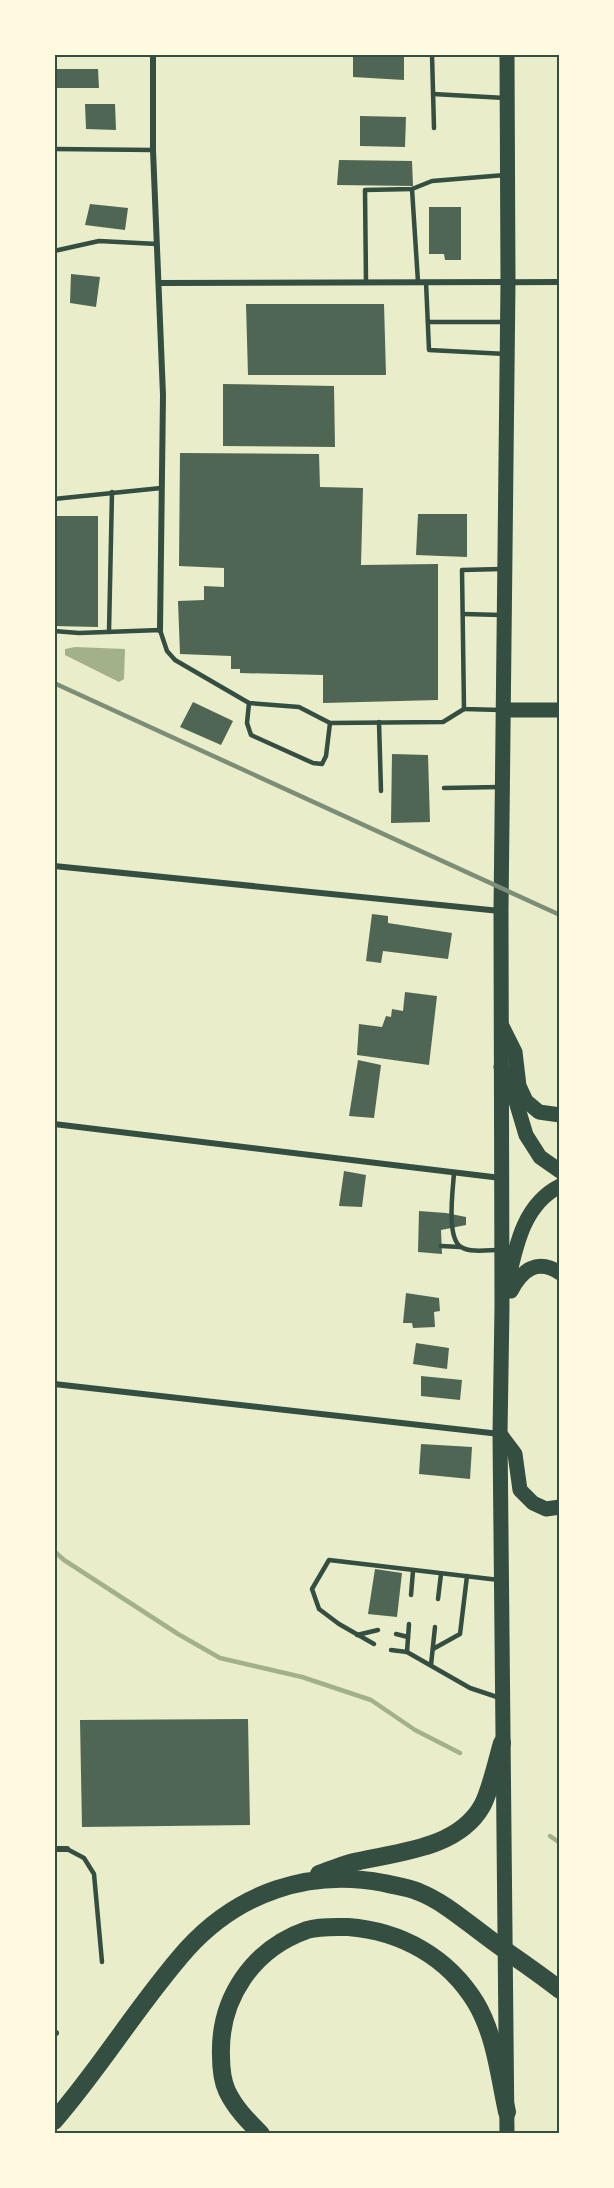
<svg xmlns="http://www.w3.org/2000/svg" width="614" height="2188" font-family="'Times New Roman',serif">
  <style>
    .water { fill: #a3b18a }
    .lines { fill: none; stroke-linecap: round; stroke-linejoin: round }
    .stream { stroke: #a3b18a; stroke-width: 4.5 }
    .building { fill: #4f6655 }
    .service { stroke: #344e41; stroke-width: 4.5 }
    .minor { stroke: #344e41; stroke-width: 6 }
    .primary { stroke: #344e41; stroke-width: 15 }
    .motorway { stroke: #344e41; stroke-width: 18 }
    .rail { stroke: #7c8e77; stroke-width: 4.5 }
    .neatline { fill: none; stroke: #344e41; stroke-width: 2 }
  </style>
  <rect width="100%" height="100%" fill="#e9edc9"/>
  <polygon class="water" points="75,647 125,649 124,679 119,682 65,655 65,649"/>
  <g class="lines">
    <g class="stream">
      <polyline points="54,1551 64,1560 178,1634 220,1658 302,1677 371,1700 415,1730 460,1753"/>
      <polyline points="550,1836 560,1843"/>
    </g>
  </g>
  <g class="building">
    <polygon points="353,54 404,54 404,80 353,77"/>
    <polygon points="54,69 98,69 99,88 54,88"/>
    <polygon points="85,104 115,104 116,130 86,129"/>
    <polygon points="360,116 406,117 405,147 360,146"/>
    <polygon points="339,160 412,161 413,186 337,185"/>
    <polygon points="90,204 128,208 125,230 85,225"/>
    <polygon points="429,207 461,207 461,260 445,260 444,254 429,254"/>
    <polygon points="71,274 100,277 96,307 70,303"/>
    <polygon points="246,304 384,304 386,375 248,375"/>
    <polygon points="223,384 334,386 335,447 223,446"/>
    <polygon points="180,453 319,454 320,487 363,488 361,565 438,564 438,700 323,703 323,675 240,673 240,669 231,669 231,656 180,654 178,601 204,600 204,586 224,587 224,568 179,566"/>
    <polygon points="418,514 467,514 467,557 416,555"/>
    <polygon points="54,516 98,516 98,627 54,626"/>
    <polygon points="193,702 233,721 221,745 180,727"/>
    <polygon points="392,754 428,755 430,822 391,823"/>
    <polygon points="372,914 388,916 388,923 452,933 448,959 383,951 381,963 366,961"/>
    <polygon points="405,992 437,996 429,1065 357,1055 359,1024 382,1027 386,1016 391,1017 392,1009 403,1011"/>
    <polygon points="358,1060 381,1065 374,1118 349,1116"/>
    <polygon points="344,1171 366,1175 362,1207 339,1206"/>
    <polygon points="419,1211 446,1213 466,1217 466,1225 441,1230 442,1254 418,1252"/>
    <polygon points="406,1293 439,1298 440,1311 434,1312 435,1327 413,1328 412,1323 403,1323"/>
    <polygon points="416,1343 449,1348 447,1369 413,1364"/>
    <polygon points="421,1376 462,1380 460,1400 421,1396"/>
    <polygon points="421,1444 472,1447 470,1479 419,1474"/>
    <polygon points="375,1569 402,1573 397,1617 368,1614"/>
    <polygon points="248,1719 250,1825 82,1827 80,1720"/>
  </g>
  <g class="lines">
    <g class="service">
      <polyline points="432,54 434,128"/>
      <polyline points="433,94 505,98"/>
      <polyline points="54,149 153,150"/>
      <polyline points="412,189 418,282"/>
      <polyline points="54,251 99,241 157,244"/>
      <polyline points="366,282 365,190 412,189 432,181 505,175"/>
      <polyline points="426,282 429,350 506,354"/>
      <polyline points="428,322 506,322"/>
      <polyline points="54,499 161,488"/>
      <polyline points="463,614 502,615"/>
      <polyline points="54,631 79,633 160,630 167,651 175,660 249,703 299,707 330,723 443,722 464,709"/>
      <polyline points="109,632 112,492"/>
      <polyline points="249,703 247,723 251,735 313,763 322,764 326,756 330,723"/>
      <polyline points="501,710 464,709 462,570 502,569"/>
      <polyline points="379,722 381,791"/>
      <polyline points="444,788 500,787"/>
      <path d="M454,1173C453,1189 446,1238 461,1247C471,1253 488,1250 499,1250"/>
      <polyline points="441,1246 460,1247"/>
      <polyline points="411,1595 413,1571"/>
      <polyline points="438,1599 441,1574"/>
      <polyline points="396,1634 408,1637"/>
      <polyline points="357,1635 378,1630"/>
      <polyline points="374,1644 339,1624 319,1609 312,1589 329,1560 499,1580"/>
      <polyline points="433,1649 460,1634 467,1576"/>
      <polyline points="391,1650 407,1652 470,1688 500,1698"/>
      <polyline points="407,1652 409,1624"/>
      <polyline points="431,1665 435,1627"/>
      <polyline points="67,1849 84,1858 94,1874 102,1962"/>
    </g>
    <g class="minor">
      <polyline points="153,54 153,150 163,395 160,630"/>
      <polyline points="159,283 560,282"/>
      <polyline points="54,866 500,911"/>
      <polyline points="54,1124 501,1178"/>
      <polyline points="54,1384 500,1434"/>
      <polyline points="54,1849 67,1849"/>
      <polyline points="54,2033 56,2033"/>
    </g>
    <g class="primary">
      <polyline points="507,54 508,282 501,911 502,1307 500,1434 507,2134"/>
      <polyline points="503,710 560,710"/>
      <polyline points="502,1026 515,1052 519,1086 526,1101 539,1112 560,1115"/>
      <polyline points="501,1067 511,1085 526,1135 540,1157 560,1171"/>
      <path d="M508,1281C516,1245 524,1204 560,1186"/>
      <path d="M511,1291C522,1270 537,1258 560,1273"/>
      <polyline points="500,1434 515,1454 520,1490 533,1503 546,1509 560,1507"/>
    </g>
    <g class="motorway">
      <path d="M319,1874C330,1870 340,1866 350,1863C395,1852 457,1850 482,1806C490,1792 497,1760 502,1743"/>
      <path d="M54,2121C102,2066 139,2003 187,1949C238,1893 309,1868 384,1883C395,1886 408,1887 419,1892C444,1902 465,1921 487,1937C511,1955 536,1971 560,1990"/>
      <path d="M261,2134C248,2121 235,2108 227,2091C222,2080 221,2067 221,2056C219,1998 253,1949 307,1930C320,1926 335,1927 348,1927C401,1931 448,1957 476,2003C495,2035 499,2075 507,2112"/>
    </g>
    <polyline class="rail" points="54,683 560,915"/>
  </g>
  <rect width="614" height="2188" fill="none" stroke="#fefae0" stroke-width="111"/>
  <rect x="56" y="56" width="502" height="2076" class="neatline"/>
</svg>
